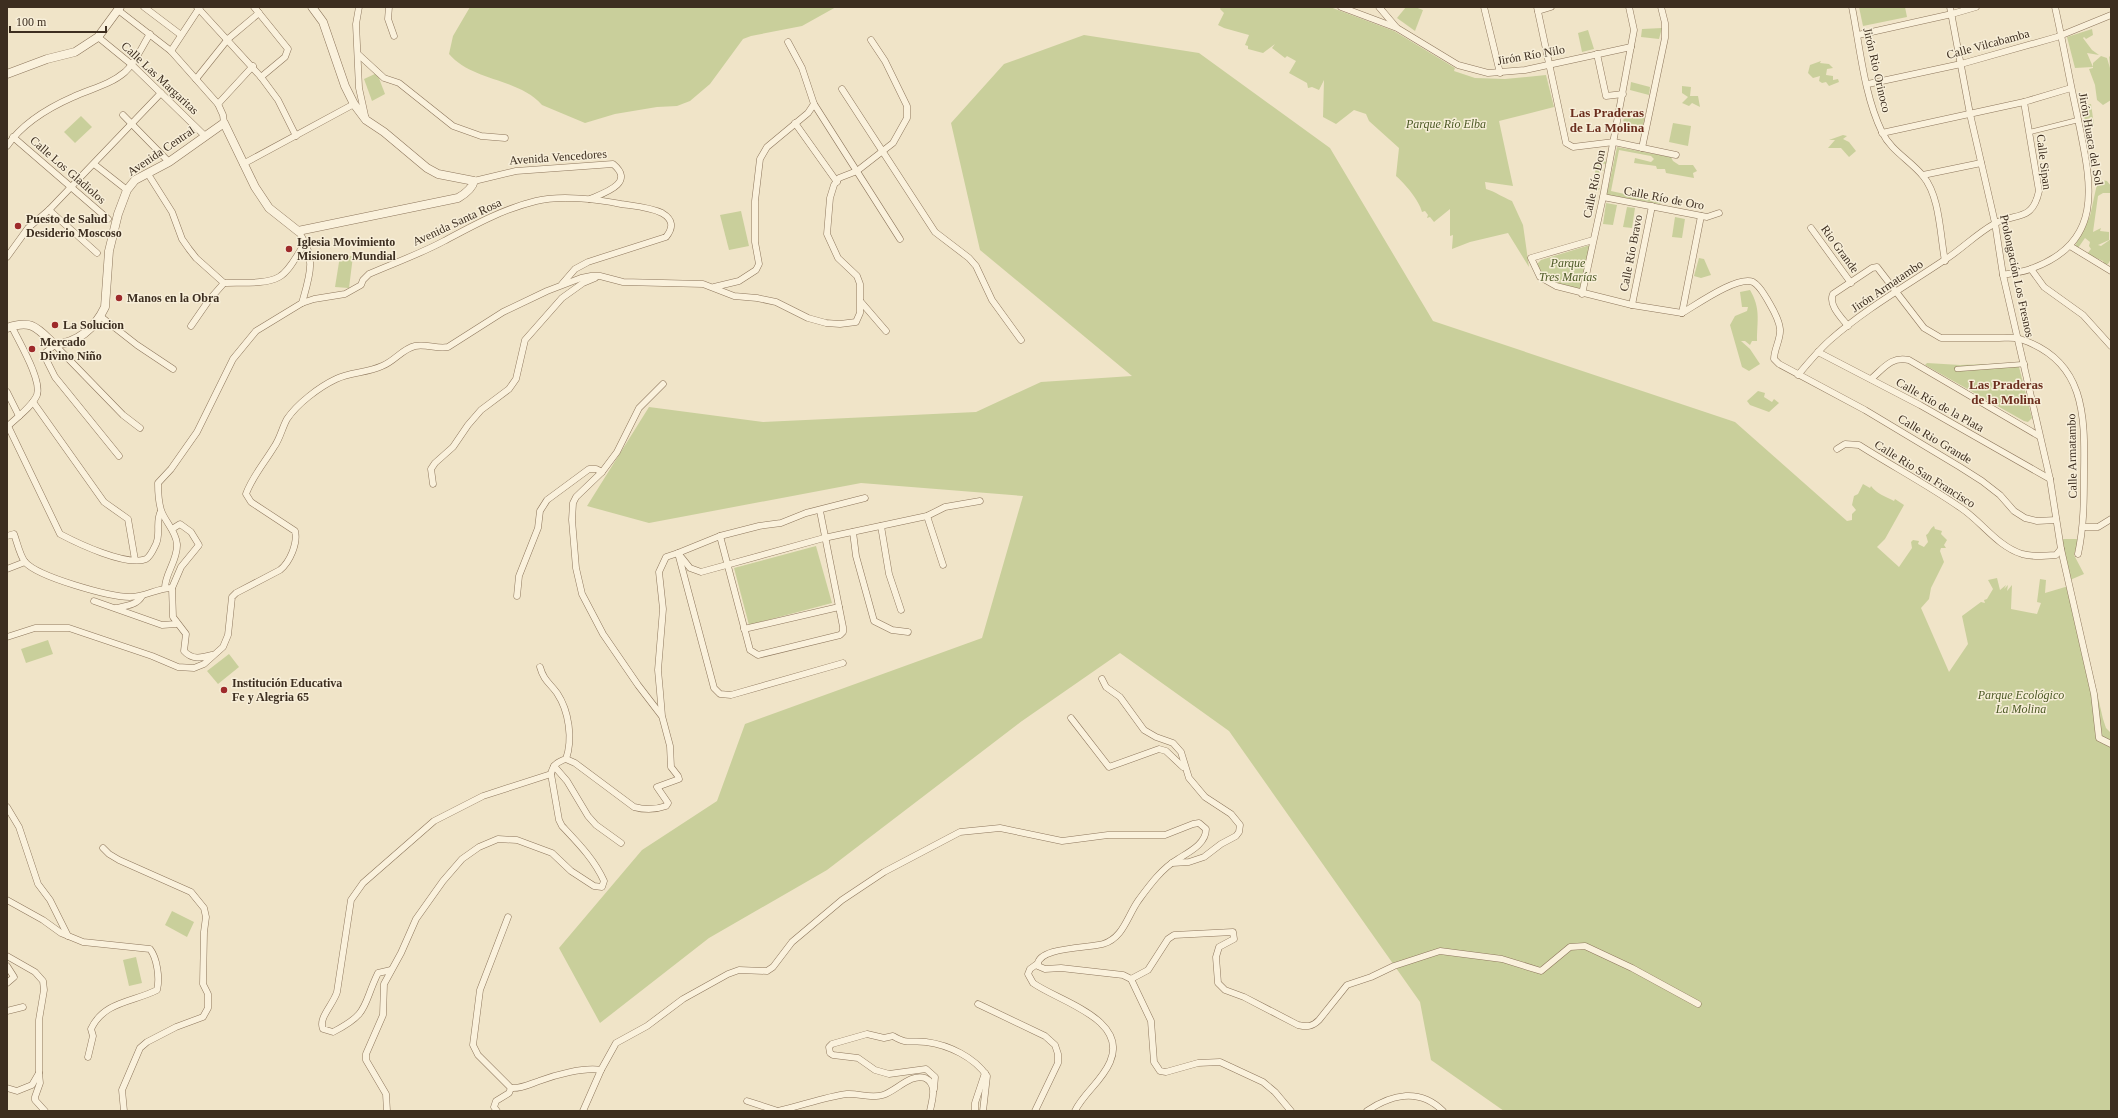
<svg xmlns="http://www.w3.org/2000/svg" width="2118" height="1118" font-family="Georgia,serif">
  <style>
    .green { fill: #c9cf9b }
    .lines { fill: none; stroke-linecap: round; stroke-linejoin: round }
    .pedestrian-casing { stroke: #8d765c; stroke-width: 5.5 }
    .minor-casing { stroke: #8d765c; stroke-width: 7 }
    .tertiary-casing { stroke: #8d765c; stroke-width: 9 }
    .pedestrian { stroke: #faf1dc; stroke-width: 4.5 }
    .minor { stroke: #faf1dc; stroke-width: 6 }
    .tertiary { stroke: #faf1dc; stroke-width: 8 }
    .poi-dot { fill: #9e2a2b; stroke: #f7eed8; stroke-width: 1.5 }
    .labels { text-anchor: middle; stroke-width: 3; stroke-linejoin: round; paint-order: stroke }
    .street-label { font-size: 12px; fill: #3d2e20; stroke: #f7eed8 }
    .park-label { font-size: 12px; font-style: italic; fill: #4d5a26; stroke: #f7eed8 }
    .poi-label { font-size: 12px; font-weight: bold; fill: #3d2e20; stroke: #f7eed8; text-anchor: start }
    .neighbourhood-label { font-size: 13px; font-weight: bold; fill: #6b2e1e; stroke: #f7eed8 }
  </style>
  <rect width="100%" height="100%" fill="#f0e4c8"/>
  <g class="green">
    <path d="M470,7H836L802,26L751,36L743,39L710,84L690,101L677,106L657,107L615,114L585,123L542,105C518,78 472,81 449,54L453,36Z"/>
    <path d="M1221,7H1330L1394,31L1455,68L1454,71L1475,78L1505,79L1546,75L1554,107L1499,121L1513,186L1485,182L1486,189C1496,192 1502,197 1512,201L1523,225L1529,267L1508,233L1470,242L1452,249L1453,235L1450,236V209L1434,222L1430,217L1427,218L1428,215L1425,211L1422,212C1419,200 1405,184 1396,176L1399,148L1369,121L1366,114L1354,110L1336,124L1323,117L1324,80L1319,90L1312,87L1308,88L1307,83L1289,73L1296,61L1287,56L1285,58L1272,48L1275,44L1263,53L1248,49V46L1245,45L1249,35L1224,28L1218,25L1224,13L1220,9Z"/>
    <polygon points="1406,7 1415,7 1423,10 1415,31 1397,18"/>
    <polygon points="1859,7 1905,7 1907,17 1863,26"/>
    <polygon points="1662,28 1659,39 1641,37 1642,29"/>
    <polygon points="2092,29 2093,35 2086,39 2084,37 2083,38 2092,50 2099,55 2087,53 2093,67 2075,68 2067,37"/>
    <polygon points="1588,30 1594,49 1582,52 1578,33"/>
    <path d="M1084,35L1199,53L1330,148L1433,321L1735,422L1847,521L1852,520V514L1856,510L1852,505L1854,496L1858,494L1863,484L1870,488L1871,486C1877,494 1885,496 1894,501L1895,499L1904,505L1885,539L1877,547L1899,567L1912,548L1911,542L1913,540L1919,541L1918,544L1924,547L1928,542L1926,535C1930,533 1929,529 1934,526L1935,529L1942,531L1941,534L1947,540L1944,545L1946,548H1941L1940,551L1944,562L1931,588L1929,599L1921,608L1949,672L1968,644L1962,616L1981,602L1985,603L1984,600L1987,599L1993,589L1988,580L1997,578L2000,590L2006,585L2004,589L2008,585L2007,591L2012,585L2011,609L2037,614L2041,603L2037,602L2040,579L2046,580L2045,593L2072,585L2103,719L2106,728L2111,733V1111H1504L1431,1060L1420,1002L1229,731L1120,653L1022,721L827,870L709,938L600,1023L559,948L642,850L717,801L745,724L982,638L1023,496L861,483L649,523L587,506L649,407L763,422L976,412L1041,382L1132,376L980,250L951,123L1004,64Z"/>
    <polygon points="2101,56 2107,58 2110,68 2109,56 2111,58 2111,100 2103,105 2097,100 2095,85 2089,69 2093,68 2093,63"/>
    <polygon points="1821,61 1820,63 1829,64 1833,68 1827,69 1826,75 1833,76 1833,80 1838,79 1839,82 1829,86 1826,82 1822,83 1819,81 1820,76 1813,78 1808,73 1810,65"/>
    <polygon points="377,73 385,94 372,101 364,79"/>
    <polygon points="1631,82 1650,87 1649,95 1630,90"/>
    <polygon points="1682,86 1691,87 1690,96 1698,96 1700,107 1692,103 1689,106 1682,103 1688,97 1682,93"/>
    <polygon points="2091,104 2094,125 2090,128 2085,126 2081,106"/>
    <polygon points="1625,113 1645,116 1643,126 1623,122"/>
    <polygon points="81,116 92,127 75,143 64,132"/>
    <polygon points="1673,123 1691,126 1688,146 1669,142"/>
    <polygon points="1843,135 1847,136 1843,139 1849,142 1856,151 1849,157 1841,148 1828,148 1835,140 1829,140"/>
    <polygon points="1617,147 1671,157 1673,161 1679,165 1693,165 1697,171 1693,173 1694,178 1666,173 1665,169 1657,169 1656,166 1634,163 1635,158 1651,162 1654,159 1651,156 1619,150 1611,191 1661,202 1660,204 1607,195 1606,190 1608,189"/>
    <polygon points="1600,155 1603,156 1601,160 1607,162 1606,164 1601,163 1600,168 1604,171 1600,171 1598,177 1595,176 1595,188 1600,188 1599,190 1595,191 1591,186"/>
    <polygon points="2102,180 2107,181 2111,186 2111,193 2103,193 2098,196 2093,232 2101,228 2100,231 2109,232 2109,240 2098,245 2101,246 2111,239 2111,259 2108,264 2104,264 2103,261 2087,254 2091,249 2089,246 2090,242 2085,238 2078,248 2075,246 2090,216 2097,184"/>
    <polygon points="1606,203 1617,205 1613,225 1603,224"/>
    <polygon points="1627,207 1635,208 1632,228 1623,227"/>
    <polygon points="741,211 749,246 729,250 720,215"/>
    <polygon points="1675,217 1685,219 1682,238 1672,237"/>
    <path d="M1590,245L1581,288C1565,292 1543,279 1537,264L1541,260Z"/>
    <polygon points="340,256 353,256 349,288 335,287"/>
    <polygon points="1699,258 1704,259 1711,275 1701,278 1694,276"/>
    <path d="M1750,290C1761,309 1757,320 1757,341H1752L1750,345L1745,341H1741L1750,349L1760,364L1749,371L1742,367L1730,325L1735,316L1747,311L1748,307H1742L1740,292Z"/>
    <polygon points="1927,363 1960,365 2018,363 2032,418 2028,422 2024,421 1925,365"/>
    <polygon points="1758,391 1765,393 1764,397 1772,402 1774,399 1779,403 1769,412 1750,405 1747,401"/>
    <polygon points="2062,539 2079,539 2074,555 2084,574 2070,580"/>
    <polygon points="816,546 832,603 749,625 734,568"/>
    <polygon points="48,640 53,654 26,663 21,649"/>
    <polygon points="229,654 239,667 218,684 207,671"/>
    <polygon points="172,911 194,922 187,937 165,925"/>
    <polygon points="136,957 142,983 129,986 123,960"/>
  </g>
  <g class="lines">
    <defs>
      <g id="pedestrian">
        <polyline points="2030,132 2078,120"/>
        <polyline points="1957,369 2025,364"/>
      </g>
      <g id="minor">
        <polyline points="144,7 181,35"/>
        <polyline points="197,7 261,77 278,100 296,136"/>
        <polyline points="254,7 288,49 285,57 261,77"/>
        <polyline points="359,7 356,24 359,88 366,120"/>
        <polyline points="389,7 388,19 394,36"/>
        <polyline points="1341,7 1397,28 1458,65 1488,73 1525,70 1631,47"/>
        <polyline points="1379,7 1396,27"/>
        <polyline points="1484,7 1500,73"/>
        <polyline points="1537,7 1566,143 1573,147 1614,142 1676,155"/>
        <path d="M1852,7C1860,47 1864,95 1882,132C1891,151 1910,160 1923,176C1940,196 1940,235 1945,261"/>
        <polyline points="1950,7 1970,114 1995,223 2003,275 2050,479 2061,549 2094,694 2099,738 2111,744"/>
        <polyline points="118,10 171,51 218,104 223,115 224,123"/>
        <polyline points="1538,11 1551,7"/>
        <polyline points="1858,35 1952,14 1976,7"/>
        <polyline points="98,37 131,64 205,136"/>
        <polyline points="171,51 200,7"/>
        <polyline points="1597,54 1606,96 1623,94"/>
        <polyline points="359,55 384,78 399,83 453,126 481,136 505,138"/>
        <polyline points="196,79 228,39 259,13"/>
        <polyline points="1868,84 1961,64 2057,37 2111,15"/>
        <polyline points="842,89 935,232 969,258 976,266 992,300 1021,340"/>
        <polyline points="218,104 253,66"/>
        <polyline points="814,104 900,239"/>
        <polyline points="123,115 169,162"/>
        <polyline points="795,123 837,182"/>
        <polyline points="1882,133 2024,102 2071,88"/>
        <polyline points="13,137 108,219"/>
        <path d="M7,146C22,124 48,108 73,97C90,89 110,85 125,72C136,62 142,46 150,34"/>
        <polyline points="1642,148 1665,38 1665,23 1661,7"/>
        <polyline points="94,164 127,190"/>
        <polyline points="243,164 354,104"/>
        <path d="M148,174L172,212L182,239L189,249L196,258L224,283C241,282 264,285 279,277C290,271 298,253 305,243"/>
        <polyline points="1923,175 1981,163"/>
        <path d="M474,181L516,171L613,164C636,183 604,193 590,199"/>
        <polyline points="1603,197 1707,217 1719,213"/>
        <polyline points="49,210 97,253"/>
        <polyline points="1811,228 1851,283"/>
        <path d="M298,231C317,258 310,275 302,303"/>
        <polyline points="1593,240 1531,258 1540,277 1556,286 1632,305 1682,313"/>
        <polyline points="2070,246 2111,271"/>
        <polyline points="7,257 28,228 49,210 161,93"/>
        <polyline points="2031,269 2044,287 2083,315 2111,346"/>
        <path d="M2003,275C2013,273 2024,272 2033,268C2109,240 2089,176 2077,114C2069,78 2063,42 2055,7"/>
        <polyline points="714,287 739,281 756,270 759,264 755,242 755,201 760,159 767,147 808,113 814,104 802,68 788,42"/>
        <polyline points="1582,294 1603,197 1634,30 1629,7"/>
        <polyline points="861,302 886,331"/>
        <polyline points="1632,305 1652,206"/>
        <path d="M1682,313C1696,305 1738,275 1753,282C1760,286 1763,293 1767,299C1772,308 1779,318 1780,329C1781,339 1774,349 1774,359L1779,364L1865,410L1960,467L1982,481L2000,495L2014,511L2025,518L2037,521L2056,520"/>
        <polyline points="1682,313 1701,216"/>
        <polyline points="100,316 137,345 173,369"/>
        <polyline points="191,326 209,300 224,283"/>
        <path d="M1848,326C1842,318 1828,305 1833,294L1872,268L1877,267L1924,328L1941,338C1960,338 1980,338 1999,338C2006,338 2014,337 2020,339C2085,360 2085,415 2084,472C2084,500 2084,526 2078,554"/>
        <polyline points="1818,352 1920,405 2050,479"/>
        <path d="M1798,375C1808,363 1818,351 1829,341C1864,310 1904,287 1943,261C1961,250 1976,234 1994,224C2015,212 2032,223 2039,191L2024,102"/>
        <path d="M1871,379C1884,368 1891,356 1909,360L2039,436"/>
        <polyline points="7,392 19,416"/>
        <polyline points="33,402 104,502 128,519 135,560"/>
        <path d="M8,426L60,534C77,543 127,567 146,559C151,556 154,548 156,544C161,533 155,522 161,511"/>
        <path d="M7,427C16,418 32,407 37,395C42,380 19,342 12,327"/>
        <path d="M1837,449L1845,444L1859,445C1892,466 1928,485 1961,508C1982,522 1997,546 2022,554C2033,557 2044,556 2056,555L2061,549"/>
        <polyline points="119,456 55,377 45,357 46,352 55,345 123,415 140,428"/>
        <polyline points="433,484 431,469 435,463 453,447 468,425 481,410 509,389 516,379 525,340 562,298 583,283 595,278"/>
        <polyline points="927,516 943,565"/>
        <polyline points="881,526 889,574 901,610"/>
        <polyline points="2083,527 2098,527 2111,519"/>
        <path d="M172,529L180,524L191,532L199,545L181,567L172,588L173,617L186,634L184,651C192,660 201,658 212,655"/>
        <polyline points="853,532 856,556 874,621 892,630 908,632"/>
        <path d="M7,536L14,534C17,542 20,556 25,562C38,577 110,597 130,597C145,597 157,588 172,588"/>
        <polyline points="720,536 750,650 758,655 840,635 843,632 843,627 820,511"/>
        <polyline points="7,569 25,562"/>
        <path d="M165,588C165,573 178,560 177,544C176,531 165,522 161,510C159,503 158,490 158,483L171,469L197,432L233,359L256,331L302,303L314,299L345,294L361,285L363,280L369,274C394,263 420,254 444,241C474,225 503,209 536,201C560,195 596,199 621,204C634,206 650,207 662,213C674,220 673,228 666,237L588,262L575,269L562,284"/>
        <polyline points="517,596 519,576 538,528 540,511 547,500 589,469 596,469 602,472"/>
        <polyline points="94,601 162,625 176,624"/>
        <path d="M116,608C126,606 137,605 142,596"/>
        <polyline points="744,629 839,607"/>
        <path d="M7,637L35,628H69L152,656L178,667L194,668L204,664L223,647L228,635L232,597L236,593L280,570C290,562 298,543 295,531L251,502L246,494C252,477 265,462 274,447C280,439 282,428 287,419C297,404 319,387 336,379C350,372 367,373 382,366C395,361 402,349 415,346C427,344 437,349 448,347L503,312L547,291L581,278L591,276H600L623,282L703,284L734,296L757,298L776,302L808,318L826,323L840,324L856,322L860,313V284L857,276L838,258L827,234L830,198L834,185L839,178L857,171L893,143L907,118V106L885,61L871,40"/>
        <polyline points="843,663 731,695 720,694 714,688 678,553 720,536 759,526 781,523 806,513 865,498"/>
        <path d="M540,667C544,681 549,682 557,693C569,711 573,739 566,759"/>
        <polyline points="1102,679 1106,687 1120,697 1144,730 1156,737 1173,743 1181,752 1189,778 1205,797 1231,814 1240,825 1239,832 1236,836 1221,844 1204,857 1189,862 1172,863"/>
        <polyline points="661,715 638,685 603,634 582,594 576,568 572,520 573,503 576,497 602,472 617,452 639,408 663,384"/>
        <polyline points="1071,718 1109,767 1159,749 1166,751 1183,767"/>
        <polyline points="554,766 567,781 588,816 596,825 621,843"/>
        <polyline points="7,807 19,827 38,884 50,900 68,936"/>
        <polyline points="103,848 109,854 119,860 191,892 204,908 206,917 204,932 203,984 208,994 208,1008 203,1017 176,1027 147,1042 140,1048 122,1090 124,1111"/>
        <path d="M7,900L43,920L61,933L83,942L150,949C157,958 160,978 157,990C134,1002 104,1001 91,1029L93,1036L88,1057"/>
        <path d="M508,917L480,990L473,1045L478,1055L511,1088C521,1089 530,1084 539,1081C555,1075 584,1067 601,1070"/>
        <polyline points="7,956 35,972 43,981 44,990 39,1020 39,1073 40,1083 35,1097 35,1100 45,1111"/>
        <path d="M1037,964L1030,969L1028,974L1033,983C1058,1001 1129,1019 1110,1062C1102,1081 1083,1094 1075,1111"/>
        <polyline points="7,966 14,977 7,983"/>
        <path d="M391,970L378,973C362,1006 370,1013 333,1032L323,1029C318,1018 333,1005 337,992L351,900L363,883L434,821L483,796L551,774"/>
        <path d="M1131,979L1148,970L1168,939L1174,935L1233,932L1234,939L1219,947L1216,957L1218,983L1225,990L1244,997L1298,1025C1307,1027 1312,1027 1319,1020L1347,985L1371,977L1394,966L1440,951L1502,959L1541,971L1570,947L1585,946L1632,968L1698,1004"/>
        <polyline points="978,1004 1045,1036 1055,1045 1058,1054 1058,1063 1035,1111"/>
        <polyline points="7,1011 23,1007"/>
        <polyline points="7,1088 17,1091 32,1085 39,1073"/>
        <path d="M934,1089L935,1077L926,1069L889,1074L875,1070L858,1058L833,1055L830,1053L829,1047L832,1044L867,1034L884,1038L893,1036C908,1045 910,1040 926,1042C949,1045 974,1057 987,1076L983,1111"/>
        <polyline points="747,1101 778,1111"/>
        <path d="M387,1111L386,1094L366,1060V1054L383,1015L384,984L401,953L416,919L443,881L462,859L479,847L498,839L517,840L552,853L571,871L594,886L602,887L604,881C594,859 578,843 562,826L559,820L551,774C553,765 557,762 566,759L575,763L634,807C645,810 655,810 666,806L668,803L657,787L679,779L678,776L671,767L670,746L662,716L660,692L658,670L663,609L659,572L666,557L678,553L690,568L701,572L824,538L927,516L945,507L980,501"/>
        <polyline points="497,1111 494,1107 496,1101 509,1093 511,1088"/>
        <path d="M583,1111L601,1070L616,1043L647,1026L683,999L728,974L739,970L767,971L773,967L792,942L842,900L884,872L960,832L1000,828L1062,841L1108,835H1165L1193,824L1199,823L1206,829C1206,844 1189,852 1178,859C1162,868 1149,886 1138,901C1127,917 1123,938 1103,944C1090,948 1035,947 1038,966L1045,969L1061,968L1123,975L1131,979L1151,1021L1154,1062L1160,1071L1166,1072L1198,1063L1220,1062L1263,1082L1275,1092L1291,1111"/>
        <path d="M778,1111C801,1106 824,1097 847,1094C859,1093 870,1099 883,1095C896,1091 911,1073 925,1078C938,1084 932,1100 930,1111"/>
        <polyline points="975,1111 975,1103 985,1073"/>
        <path d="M1367,1111C1392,1094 1420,1088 1443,1111"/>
      </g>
      <g id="tertiary">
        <polyline points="7,74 47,59 75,52 98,37 120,7"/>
        <path d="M7,328C32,319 37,328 55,345C78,342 95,328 105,307L109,251L118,214L127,190L135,180L169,162L224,123L255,187L269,208L298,231L458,198C465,194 472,189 474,181L438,174L427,168L384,132L366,120L354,104L345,86L323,22L312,7"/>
      </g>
    </defs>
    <use href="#pedestrian" class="pedestrian-casing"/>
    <use href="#minor" class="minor-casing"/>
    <use href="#tertiary" class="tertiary-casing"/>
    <use href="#pedestrian" class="pedestrian"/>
    <use href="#minor" class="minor"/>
    <use href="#tertiary" class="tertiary"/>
  </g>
  <g class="poi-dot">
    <circle cx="18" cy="226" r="4"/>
    <circle cx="289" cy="249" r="4"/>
    <circle cx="119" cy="298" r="4"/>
    <circle cx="55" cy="325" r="4"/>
    <circle cx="32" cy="349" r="4"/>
    <circle cx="224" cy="690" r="4"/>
  </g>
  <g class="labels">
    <g class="street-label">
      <text transform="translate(1988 44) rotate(-15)" y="4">Calle Vilcabamba</text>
      <text transform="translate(1531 55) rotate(-10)" y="4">Jirón Río Nilo</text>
      <text transform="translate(1877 70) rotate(77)" y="4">Jirón Rio Orinoco</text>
      <text transform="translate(160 78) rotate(43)" y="4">Calle Las Margaritas</text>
      <text transform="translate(2091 139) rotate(80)" y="4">Jirón Huaca del Sol</text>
      <text transform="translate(161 151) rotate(-34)" y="4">Avenida Central</text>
      <text transform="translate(558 157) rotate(-4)" y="4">Avenida Vencedores</text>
      <text transform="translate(2044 162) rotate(83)" y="4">Calle Sipan</text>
      <text transform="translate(68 170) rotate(41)" y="4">Calle Los Gladiolos</text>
      <text transform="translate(1594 184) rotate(-78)" y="4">Calle Río Don</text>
      <text transform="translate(1664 198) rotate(11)" y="4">Calle Río de Oro</text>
      <text transform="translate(457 222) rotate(-25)" y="4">Avenida Santa Rosa</text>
      <text transform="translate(1840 249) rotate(54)" y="4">Rio Grande</text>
      <text transform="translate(1631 253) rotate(-79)" y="4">Calle Río Bravo</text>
      <text transform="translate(2017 276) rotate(78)" y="4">Prolongación Los Fresnos</text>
      <text transform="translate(1887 286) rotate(-34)" y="4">Jirón Armatambo</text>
      <text transform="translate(1940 405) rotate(29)" y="4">Calle Río de la Plata</text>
      <text transform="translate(1935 439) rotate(31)" y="4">Calle Rio Grande</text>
      <text transform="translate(2072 456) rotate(-91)" y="4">Calle Armatambo</text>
      <text transform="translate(1925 474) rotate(32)" y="4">Calle Rio San Francisco</text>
    </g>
    <g class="park-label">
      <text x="1446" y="128">Parque Río Elba</text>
      <text x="1568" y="267">Parque<tspan x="1568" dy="14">Tres Marías</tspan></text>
      <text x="2021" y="699">Parque Ecológico<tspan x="2021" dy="14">La Molina</tspan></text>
    </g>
    <g class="poi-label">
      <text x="26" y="223">Puesto de Salud<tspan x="26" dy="14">Desiderio Moscoso</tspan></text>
      <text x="297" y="246">Iglesia Movimiento<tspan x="297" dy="14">Misionero Mundial</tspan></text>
      <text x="127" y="302">Manos en la Obra</text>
      <text x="63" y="329">La Solucion</text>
      <text x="40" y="346">Mercado<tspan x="40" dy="14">Divino Niño</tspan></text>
      <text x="232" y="687">Institución Educativa<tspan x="232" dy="14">Fe y Alegria 65</tspan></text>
    </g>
    <g class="neighbourhood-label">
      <text x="1607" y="117">Las Praderas<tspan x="1607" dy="15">de La Molina</tspan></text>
      <text x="2006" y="389">Las Praderas<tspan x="2006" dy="15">de la Molina</tspan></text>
    </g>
  </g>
  <rect width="2118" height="1118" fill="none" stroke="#3d2e20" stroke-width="16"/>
  <path d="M10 26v6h96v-6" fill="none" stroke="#3d2e20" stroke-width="2"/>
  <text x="16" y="26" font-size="12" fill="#3d2e20" stroke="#f7eed8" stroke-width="3" paint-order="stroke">100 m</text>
</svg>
